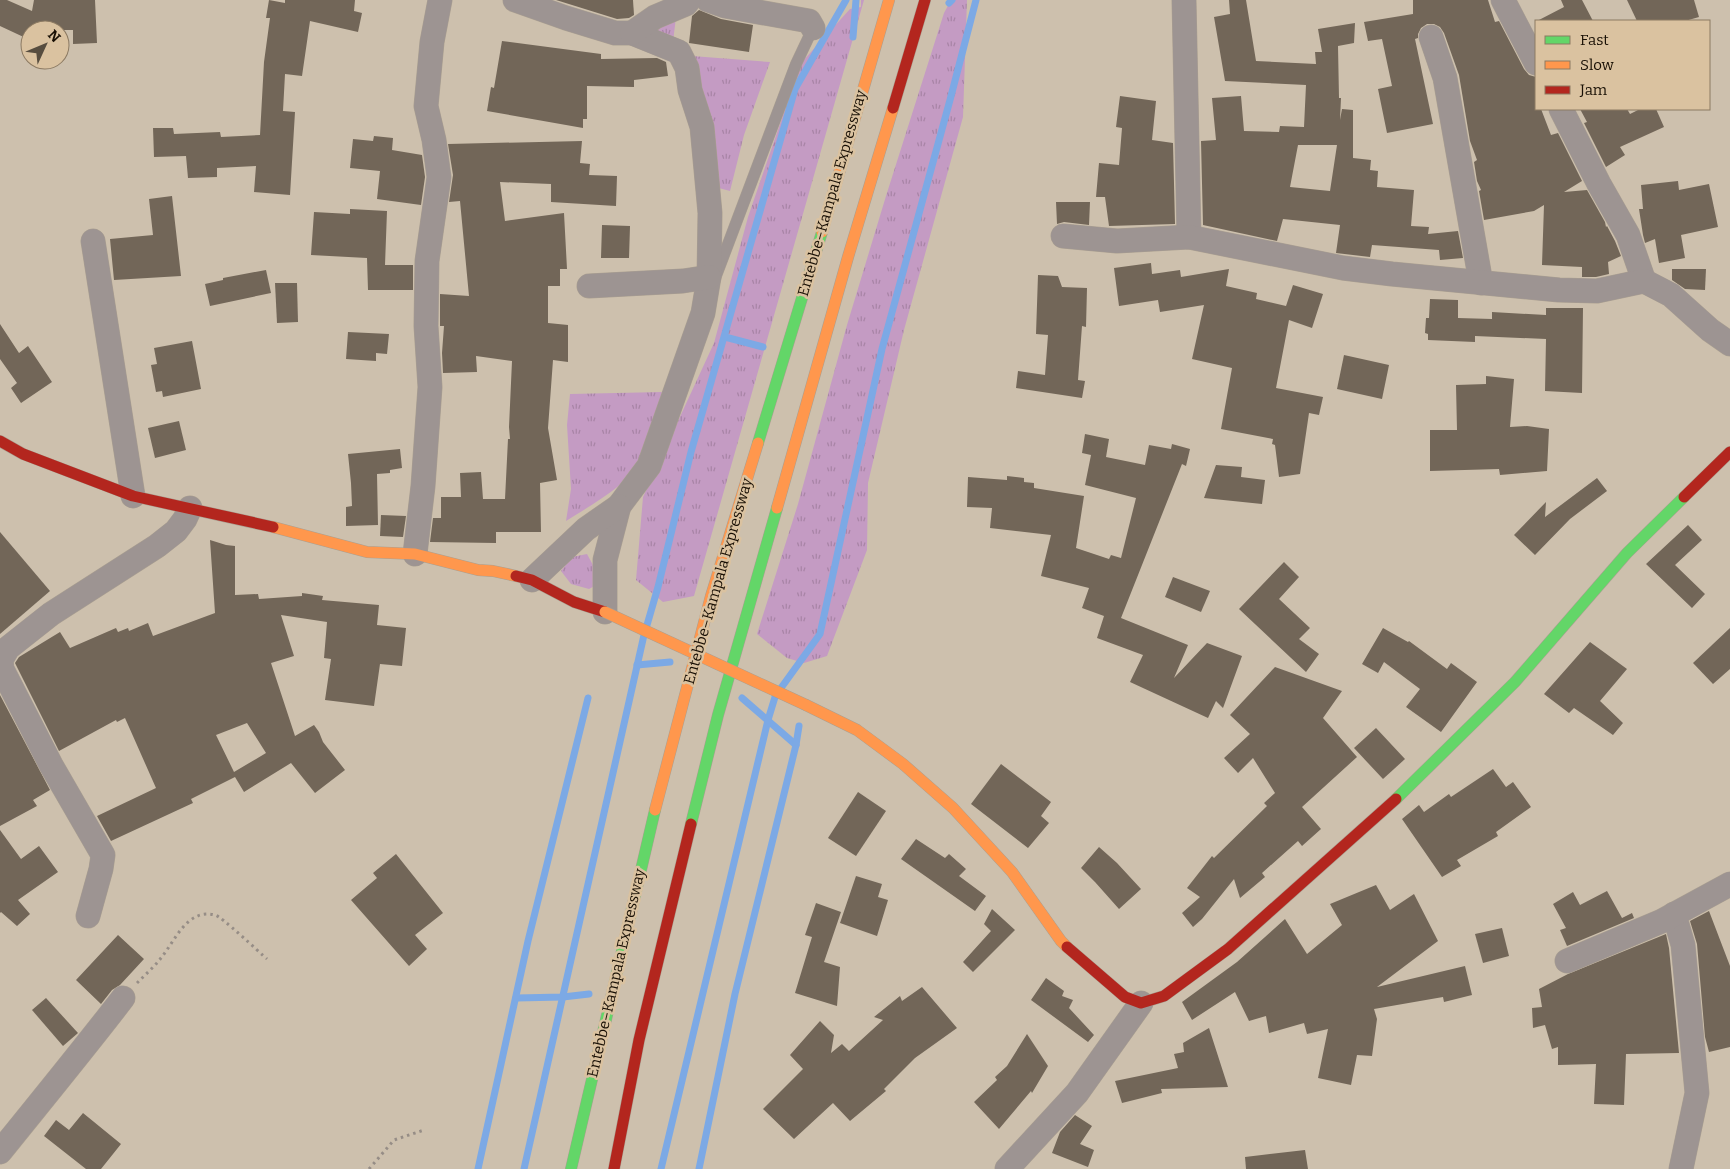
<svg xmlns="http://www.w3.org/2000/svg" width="1730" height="1169" font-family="Bitter,serif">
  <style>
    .grass { fill: url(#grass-tufts) }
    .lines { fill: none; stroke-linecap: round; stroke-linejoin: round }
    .stream { stroke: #7ca9e5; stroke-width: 7 }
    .building { fill: #726658; fill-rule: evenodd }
    .lane-casing { stroke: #aa9f91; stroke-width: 12 }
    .street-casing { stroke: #aa9f91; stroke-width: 25 }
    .fast-casing { stroke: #aa9f91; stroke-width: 12 }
    .slow-casing { stroke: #aa9f91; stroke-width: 12 }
    .jam-casing { stroke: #aa9f91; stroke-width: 12 }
    .path { stroke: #968d86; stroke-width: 3; stroke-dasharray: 2.5 4; stroke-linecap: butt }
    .lane { stroke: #9d9492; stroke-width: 11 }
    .street { stroke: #9d9492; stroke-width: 24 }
    .fast { stroke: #63d668; stroke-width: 11 }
    .slow { stroke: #ff974d; stroke-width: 11 }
    .jam { stroke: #b3261e; stroke-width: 11 }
    .slow-bridge-casing { stroke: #aa9f91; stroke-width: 12; stroke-linecap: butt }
    .slow-bridge { stroke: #ff974d; stroke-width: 11 }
    .labels { text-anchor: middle; stroke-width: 5; stroke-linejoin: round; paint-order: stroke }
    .street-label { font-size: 15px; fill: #180f04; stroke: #dac2a0 }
  </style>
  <defs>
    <pattern id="grass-tufts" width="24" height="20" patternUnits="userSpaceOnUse" patternTransform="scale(1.25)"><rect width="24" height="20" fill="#c49bc3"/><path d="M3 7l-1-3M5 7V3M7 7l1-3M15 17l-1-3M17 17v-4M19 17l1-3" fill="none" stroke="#a884a6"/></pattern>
  </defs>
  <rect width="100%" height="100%" fill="#cdc0ad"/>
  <g class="grass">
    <polygon points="861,0 864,0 694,596 663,602 636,580 643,497 714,343 748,217 801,63 850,9 861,7"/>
    <polygon points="951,0 967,0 963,117 904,330 868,483 867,550 827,656 804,663 787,658 757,634 798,504 847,325 886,196 944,13"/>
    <polygon points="676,17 673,42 645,29"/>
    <polygon points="692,56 770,62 744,135 730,191 715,187 712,121"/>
    <path d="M662,392C656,413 652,436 643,456C631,484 591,505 566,521L571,489L567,425L570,394Z"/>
    <polygon points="587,554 594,567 598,584 589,589 571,584 561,571 572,557"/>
  </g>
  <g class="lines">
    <g class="stream">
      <polyline points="949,3 952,0"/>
      <polyline points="853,37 856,0"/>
      <polyline points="725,337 763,347"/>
      <polyline points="647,625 658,587 691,452 795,89 846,0"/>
      <polyline points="637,665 670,662"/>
      <polyline points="781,688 820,634 882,349 950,100 976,0"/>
      <polyline points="742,698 796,745"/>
      <polyline points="516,998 563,997 589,994"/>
      <polyline points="478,1169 528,941 588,698"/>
      <polyline points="524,1169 644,635"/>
      <polyline points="661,1169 768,720 775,697"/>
      <polyline points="699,1169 735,994 796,745 799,726"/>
    </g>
  </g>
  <g class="building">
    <polygon points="0,0 7,0 32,11 34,0 95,0 97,43 73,44 73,30 30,30 30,40 0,26"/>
    <polygon points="269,0 285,3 285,0 355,0 354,11 362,13 358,32 310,21 302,76 285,74 283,111 295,112 290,195 254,192 256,166 217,168 217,177 188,178 186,156 154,157 153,128 173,128 174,134 220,132 221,137 260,135 264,62 270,18 266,18"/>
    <polygon points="556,0 633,0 634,15 629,18 617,19"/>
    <path d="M1229,0H1246L1256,61L1316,64L1315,52H1322L1318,29L1355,23L1354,43L1338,46L1339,98H1341L1340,120L1342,109L1353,110V158L1371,160L1370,170L1378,171L1377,187L1414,190L1411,226L1429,227L1428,234L1458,231L1463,258L1440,260L1439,250L1372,245L1370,257L1336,253L1340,225L1283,219L1277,241L1203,225L1201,141L1216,140L1212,98L1241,96L1244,131L1279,132L1280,126L1304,127L1306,85L1225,81L1214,17L1230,14ZM1298,145H1337L1330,191L1290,187Z"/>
    <polygon points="1413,0 1488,0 1495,22 1499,21 1524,69 1529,75 1536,77 1536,109 1541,109 1551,135 1558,133 1582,181 1564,192 1587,190 1605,222 1606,227 1607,226 1615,241 1621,256 1608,262 1609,274 1596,277 1582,277 1582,267 1542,265 1544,205 1534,211 1484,220 1479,191 1481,190 1477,181 1474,162 1477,160 1470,141 1459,75 1444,33 1440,27 1434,24 1427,24 1421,28 1418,34 1418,38 1415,39 1433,124 1387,133 1378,89 1392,86 1382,39 1368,41 1364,22 1413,14"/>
    <polygon points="1561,0 1582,0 1593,21 1537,21 1564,7"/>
    <polygon points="1627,0 1694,0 1699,17 1685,21 1637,21"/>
    <polygon points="699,10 721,19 753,25 749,52 689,43 692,16"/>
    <polygon points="502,41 601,54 601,59 657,58 666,62 668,76 634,80 634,87 587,86 587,119 583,119 583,128 487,111 491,87 494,88"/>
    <polygon points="1120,96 1156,101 1152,140 1173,143 1175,224 1109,226 1105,197 1096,197 1099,163 1119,165 1122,128 1116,127"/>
    <polygon points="1580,109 1627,109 1630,114 1640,109 1656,109 1664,127 1620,147 1625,155 1606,167 1584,123 1587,122"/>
    <polygon points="374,136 393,138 392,150 422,155 425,177 421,205 377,199 380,171 350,168 353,139 373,141"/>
    <polygon points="582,141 580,163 590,164 589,175 617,176 616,206 551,202 551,184 500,182 505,221 564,213 567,269 560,269 560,286 548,286 548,323 568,325 568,362 553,360 548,428 557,480 540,483 541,532 496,532 496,543 430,542 433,518 441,518 441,497 461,497 460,473 481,472 483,499 505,499 508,439 510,439 509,427 512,361 476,356 477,372 443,373 442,353 444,326 440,326 440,294 469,296 460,201 449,202 453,175 448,144"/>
    <polygon points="1678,181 1679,190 1709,184 1718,227 1681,235 1685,258 1659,263 1655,239 1645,243 1643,235 1639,209 1643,209 1641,185"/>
    <polygon points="172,196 181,276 114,280 110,239 153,235 149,199"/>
    <polygon points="1056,202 1090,202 1089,225 1064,222 1057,224"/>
    <polygon points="350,209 387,211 385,265 413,265 413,290 368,290 367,258 311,255 314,212 350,214"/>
    <polygon points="602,225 630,226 629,258 601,258"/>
    <polygon points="1151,263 1152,274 1180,270 1181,277 1229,269 1226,286 1257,293 1256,299 1286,306 1293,285 1323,294 1312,328 1289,320 1276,388 1323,397 1319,415 1309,413 1300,474 1279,477 1275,445 1272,444 1273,439 1221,429 1232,368 1192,359 1204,305 1160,312 1158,300 1119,306 1114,268"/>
    <polygon points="1672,269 1706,269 1705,290 1685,289 1672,280"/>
    <polygon points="266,270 271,293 210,306 205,284 223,280 223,278"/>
    <polygon points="1038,275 1058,276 1062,287 1087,288 1086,327 1082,326 1078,380 1085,381 1082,398 1016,388 1018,371 1045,375 1048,335 1036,334"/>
    <polygon points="275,283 297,283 298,322 277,323"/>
    <polygon points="1430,299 1458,300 1458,318 1492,319 1492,312 1546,315 1546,308 1583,308 1582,393 1545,391 1546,339 1475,336 1475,342 1428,340 1428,334 1425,333 1426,318 1429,318"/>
    <polygon points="0,324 19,353 28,346 52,382 21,403 11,388 17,383 0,359"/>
    <polygon points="348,332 389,334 387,354 376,353 376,361 346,359"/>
    <polygon points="192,341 201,389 163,397 162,391 156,392 151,365 157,364 154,348"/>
    <polygon points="1344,355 1389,365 1382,399 1337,389"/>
    <polygon points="1486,376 1514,379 1510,427 1527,426 1549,429 1547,471 1500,475 1499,469 1430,471 1430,430 1457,430 1456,385 1486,384"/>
    <polygon points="179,421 186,450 155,458 148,428"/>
    <polygon points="1085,434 1109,439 1106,457 1145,465 1149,445 1171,449 1172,444 1190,449 1186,466 1182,464 1121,618 1188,645 1174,678 1207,643 1242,656 1223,708 1216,701 1208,718 1130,682 1143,655 1097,638 1104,616 1082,608 1089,588 1041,576 1051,535 990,528 992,508 967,507 968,477 1007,480 1007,476 1024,478 1024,482 1034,483 1034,488 1084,496 1076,548 1109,559 1111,555 1121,558 1136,498 1085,485 1091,455 1082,453"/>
    <polygon points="400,449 402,468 390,470 390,473 377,474 378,525 346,526 346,507 352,506 351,483 348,454"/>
    <polygon points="1216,465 1242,467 1241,477 1265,480 1262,504 1204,498"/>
    <polygon points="1597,478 1607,491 1570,519 1535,555 1514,535 1546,502 1545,517"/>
    <polygon points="381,515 406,516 403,537 380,536"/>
    <polygon points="1688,525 1702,540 1675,565 1705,594 1692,608 1646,564"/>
    <polygon points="0,532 50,591 0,634"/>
    <path d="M210,540L226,545L235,546V595L258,594L259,599L302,596V593L323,596L322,600L379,605L377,625L406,628L402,666L380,664L374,706L325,700L331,659L324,658L327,622L281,615L294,656L271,663L295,736L314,725L319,732L323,742L345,770L315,793L291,763L244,792L235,777L191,799L193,803L111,841L97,816L156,788L125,718L117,722L116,720L59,751L15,663L19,657L60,632L70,648L116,628L118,632L128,628L129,631L148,623L153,636L215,613ZM247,723L266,753L234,772L216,735Z"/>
    <polygon points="1284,562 1299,577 1279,599 1310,628 1299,639 1319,654 1306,672 1239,609"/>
    <polygon points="1173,577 1210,591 1201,612 1165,597"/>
    <polygon points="1383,628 1408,642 1409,641 1447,669 1451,663 1477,682 1441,732 1406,707 1420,689 1384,662 1378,673 1362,664"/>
    <polygon points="1730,628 1730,669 1713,684 1693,663"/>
    <polygon points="1590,642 1627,669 1600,701 1623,723 1613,735 1574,708 1569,713 1544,694"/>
    <polygon points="1275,667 1342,691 1323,718 1357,757 1302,807 1321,829 1302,846 1298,841 1262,873 1265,877 1240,898 1234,879 1202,919 1193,927 1182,913 1200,897 1187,888 1212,856 1214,858 1267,806 1264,803 1275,793 1253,758 1238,773 1224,758 1250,734 1230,715"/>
    <polygon points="0,695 50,790 33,800 37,806 0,826"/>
    <polygon points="1376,728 1405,759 1383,779 1354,748"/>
    <polygon points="1001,764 1051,802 1041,816 1049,823 1028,848 971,804"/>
    <polygon points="1493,769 1506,787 1513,782 1531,807 1496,832 1498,836 1457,860 1461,866 1442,877 1402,819 1419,805 1424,812 1449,794 1451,797"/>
    <polygon points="858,792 886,811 856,856 828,838"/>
    <polygon points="0,830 21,859 39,846 58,872 18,900 30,914 17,926 1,912 0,913"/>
    <polygon points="916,839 945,858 949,854 966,869 959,876 986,896 975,911 901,859"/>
    <polygon points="1099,847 1117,863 1141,889 1119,909 1095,882 1081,868"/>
    <polygon points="396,854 443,913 415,935 427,949 409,966 351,900 377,878 373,873"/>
    <polygon points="856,876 882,884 878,897 888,900 877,936 840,923"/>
    <polygon points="1376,885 1390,910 1414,894 1438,941 1377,987 1465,966 1472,995 1444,1002 1443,997 1374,1009 1377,1019 1372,1056 1357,1055 1351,1085 1318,1078 1328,1029 1307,1034 1304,1023 1269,1033 1266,1016 1249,1021 1235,992 1192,1020 1182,1002 1237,962 1285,919 1307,954 1342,925 1330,904"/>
    <polygon points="1607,891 1622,918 1632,913 1634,918 1567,946 1560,930 1566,928 1553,904 1573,892 1580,905"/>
    <polygon points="816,903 841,912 824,962 840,967 837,1006 795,993 812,937 805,935"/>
    <polygon points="992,909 1015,930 973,972 963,962 991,931 984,924"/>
    <polygon points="1709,911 1730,966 1730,1047 1709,1052 1705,1037 1697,944 1690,921"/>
    <polygon points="1502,928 1509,956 1483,963 1475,934"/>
    <polygon points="1666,934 1669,948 1679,1053 1626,1054 1624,1105 1594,1104 1596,1064 1558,1065 1558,1047 1552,1049 1545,1025 1533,1028 1532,1008 1542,1007 1539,989 1568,974"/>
    <polygon points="118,935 144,959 120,985 112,990 101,1004 76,980"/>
    <polygon points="1046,978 1064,991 1062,996 1073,1000 1069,1008 1094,1035 1088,1042 1031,1000"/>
    <polygon points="922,987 957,1028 915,1058 884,1089 886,1091 850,1121 833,1103 794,1139 763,1109 803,1069 790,1055 820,1021 834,1035 831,1053 842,1044 849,1051 883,1020 874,1017 900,996 902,1001"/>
    <polygon points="46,998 78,1033 63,1046 32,1010"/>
    <polygon points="1209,1028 1228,1087 1161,1089 1162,1093 1122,1103 1115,1081 1178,1068 1174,1054 1184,1052 1183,1043"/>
    <polygon points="1027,1034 1048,1066 1032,1093 1031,1091 999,1129 974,1102 997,1080 995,1077 1007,1066"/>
    <polygon points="83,1113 121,1144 101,1169 86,1169 44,1136 56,1120 69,1130"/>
    <polygon points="1075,1115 1092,1126 1080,1144 1094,1150 1088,1167 1052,1153 1060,1132"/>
    <polygon points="1305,1150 1308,1169 1246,1169 1245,1157"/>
  </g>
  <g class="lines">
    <defs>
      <polyline id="lane" points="716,276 796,64 813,28"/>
      <g id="street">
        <polyline points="515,0 566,18 615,33 632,33 679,52 687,68 690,90 702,127 710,213 709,277 703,313 649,466 619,506 605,560 605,612"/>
        <polyline points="708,0 725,6 809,21 813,28"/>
        <polyline points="1184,0 1189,237"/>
        <polyline points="1503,0 1536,63"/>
        <polyline points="632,33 655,17 686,4 689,0"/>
        <polyline points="1431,37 1445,78 1481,283"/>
        <polyline points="1561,109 1599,184 1628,235 1644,281"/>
        <polyline points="1063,236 1117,241 1189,237 1343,268 1392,274 1559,290 1597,291 1644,281 1671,295 1710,330 1730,344"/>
        <polyline points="93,241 133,496"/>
        <polyline points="589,286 683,281 709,277"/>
        <polyline points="415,554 423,486 430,387 426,326 427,261 439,177 434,140 426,106 432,42 440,0"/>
        <polyline points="532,580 586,529 619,506"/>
        <polyline points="1674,914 1683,945 1697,1093 1681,1169"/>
        <polyline points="88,916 101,869 103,855 51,765 6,677 2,669 1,660 8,648 51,614 157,546 176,531 185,519 190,508"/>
        <polyline points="1567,961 1662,921 1730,884"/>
        <path d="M0,1152C41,1101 83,1050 123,998"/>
        <polyline points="1007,1169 1077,1093 1141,1003"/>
      </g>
      <g id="fast">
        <polyline points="758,443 822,232"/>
        <polyline points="1396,799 1515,682 1627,553 1684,497"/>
        <polyline points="691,824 718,715 777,508"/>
        <polyline points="571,1169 655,810"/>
      </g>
      <g id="slow">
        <polyline points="822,232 889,0"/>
        <polyline points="777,508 848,257 893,108"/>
        <polyline points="273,527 367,552 415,554 478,570 493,571 516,576"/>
        <polyline points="806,705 857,730 903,764 953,808 1012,872 1061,941 1067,947"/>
        <polyline points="655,810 711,596 758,443"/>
      </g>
      <g id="jam">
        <polyline points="893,108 925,0"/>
        <polyline points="0,441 23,454 133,496 273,527"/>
        <polyline points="1684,497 1730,452"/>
        <polyline points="516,576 532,580 574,602 605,612"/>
        <polyline points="1067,947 1125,997 1141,1003 1164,996 1228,949 1396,799"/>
        <polyline points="614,1169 639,1040 691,824"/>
      </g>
    </defs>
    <use href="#lane" class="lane-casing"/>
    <use href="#street" class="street-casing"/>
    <use href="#fast" class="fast-casing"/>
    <use href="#slow" class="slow-casing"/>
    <use href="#jam" class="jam-casing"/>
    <g class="path">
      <path d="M137,983C145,975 154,967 161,958C175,941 187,908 215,915C221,916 259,952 267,959"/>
      <polyline points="369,1169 394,1140 424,1130"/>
    </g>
    <use href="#lane" class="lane"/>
    <use href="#street" class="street"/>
    <use href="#fast" class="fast"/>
    <use href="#slow" class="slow"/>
    <use href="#jam" class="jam"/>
    <defs>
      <polyline id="slow-bridge" points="605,612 806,705"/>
    </defs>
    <use href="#slow-bridge" class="slow-bridge-casing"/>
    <use href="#slow-bridge" class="slow-bridge"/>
  </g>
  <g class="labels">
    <g class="street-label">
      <text transform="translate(832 193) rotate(-74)" y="5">Entebbe–Kampala Expressway</text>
      <text transform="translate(718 581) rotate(-74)" y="5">Entebbe–Kampala Expressway</text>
      <text transform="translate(616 973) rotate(-77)" y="5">Entebbe–Kampala Expressway</text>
    </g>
  </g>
  <rect x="1535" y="20" width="175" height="90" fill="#dac2a0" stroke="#8c7a62"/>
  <rect x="1545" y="36" width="25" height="8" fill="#63d668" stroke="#8c7a62"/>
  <text x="1580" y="45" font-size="15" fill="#180f04">Fast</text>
  <rect x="1545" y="61" width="25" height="8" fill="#ff974d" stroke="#8c7a62"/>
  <text x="1580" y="70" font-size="15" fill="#180f04">Slow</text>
  <rect x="1545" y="86" width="25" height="8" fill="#b3261e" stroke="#8c7a62"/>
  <text x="1580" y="95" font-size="15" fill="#180f04">Jam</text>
  <g transform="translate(45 45) rotate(46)"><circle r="24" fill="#dac2a0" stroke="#8c7a62"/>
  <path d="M0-4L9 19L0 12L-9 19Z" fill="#574d3f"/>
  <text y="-8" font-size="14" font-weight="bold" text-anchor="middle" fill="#180f04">N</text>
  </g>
</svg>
